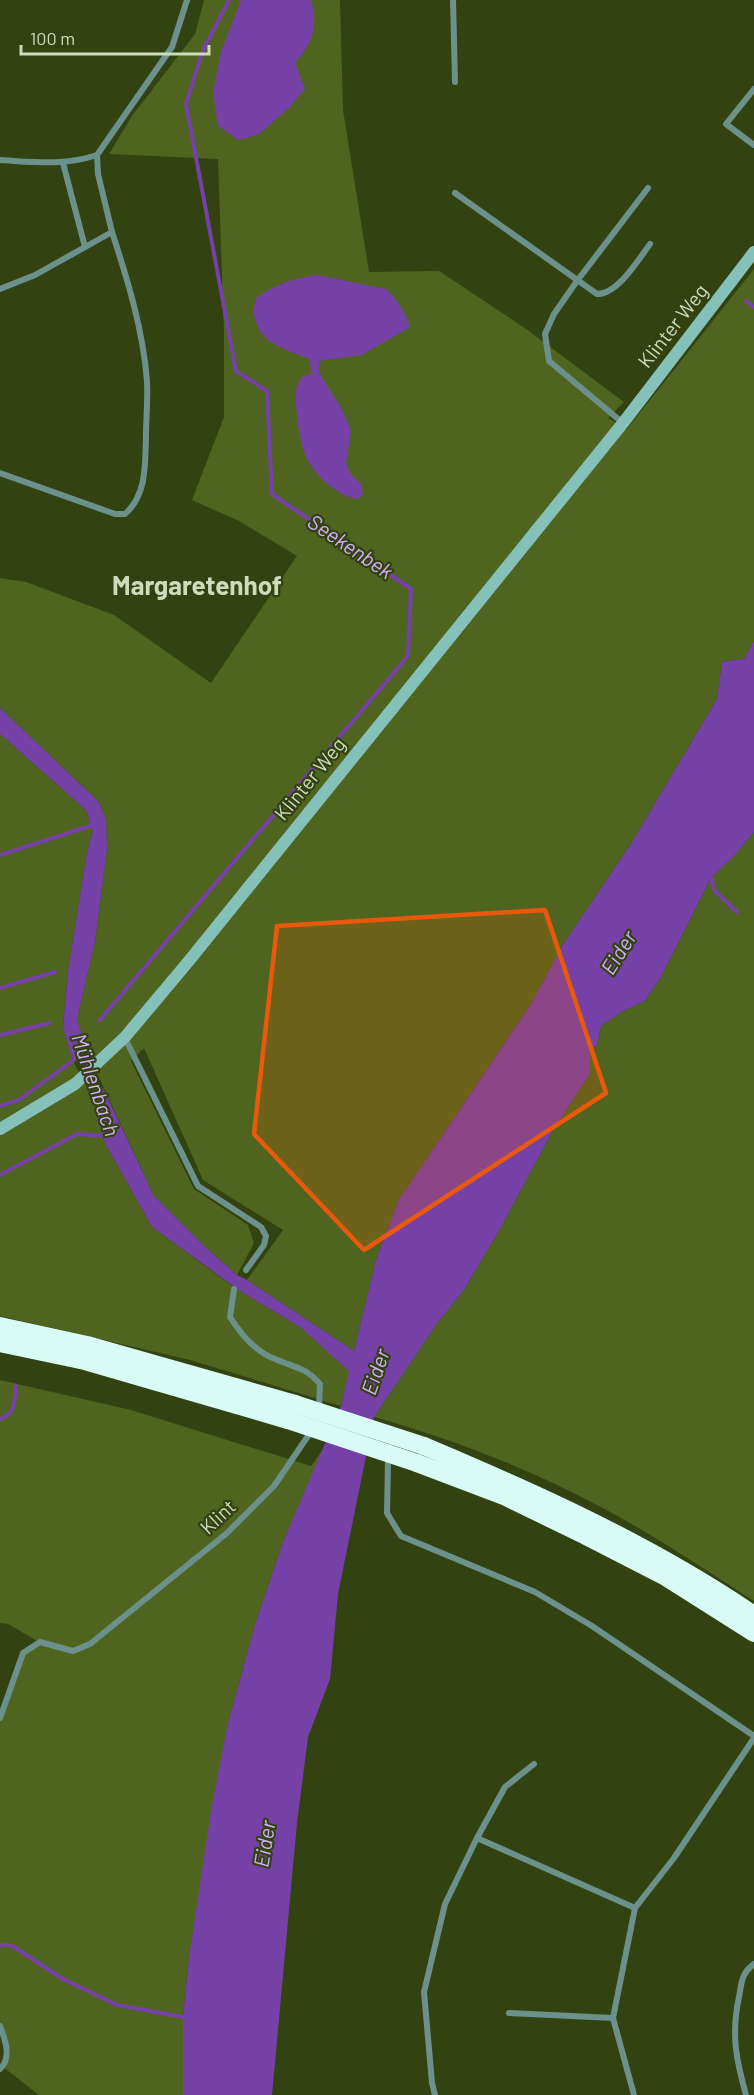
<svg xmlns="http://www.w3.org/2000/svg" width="754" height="2095" font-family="Barlow,sans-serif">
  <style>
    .green { fill: #4f641f }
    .water { fill: #7641a7 }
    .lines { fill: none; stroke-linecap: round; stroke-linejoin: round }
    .stream { stroke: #7641a7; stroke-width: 4 }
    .street { stroke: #6c918c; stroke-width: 6 }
    .secondary { stroke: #85c1b9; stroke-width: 12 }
    .highway { stroke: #d8fbf5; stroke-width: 18 }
    .highway-bridge { stroke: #d8fbf5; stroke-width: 18 }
    .marked { fill: #e8590c; fill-opacity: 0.2; stroke: #e8590c; stroke-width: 4.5; stroke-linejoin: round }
    .labels { text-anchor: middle; stroke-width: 4.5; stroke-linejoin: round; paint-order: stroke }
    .street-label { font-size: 20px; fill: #cedbba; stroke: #334211 }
    .water-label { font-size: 21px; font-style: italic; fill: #d2aefc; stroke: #334211 }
    .district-label { font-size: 26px; font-weight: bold; fill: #cedbba; stroke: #334211 }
  </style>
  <rect width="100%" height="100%" fill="#334211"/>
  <g class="green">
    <polygon points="204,0 340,0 343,110 369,272 439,271 529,331 624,402 608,418 627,429 754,269 754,641 744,659 722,662 717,699 631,844 562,946 531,1004 398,1201 376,1260 354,1351 247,1280 283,1230 203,1180 144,1048 131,1061 194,1189 248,1225 254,1243 237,1275 204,1246 154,1196 82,1041 77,1019 95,942 107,849 106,820 99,802 0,708 0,578 26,582 114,615 211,683 297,556 239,521 192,500 224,417 224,333 218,159 109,154 132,116 195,34"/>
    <polygon points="0,734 86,810 93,831 87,852 68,971 63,1026 73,1061 93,1098 105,1143 152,1227 235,1288 300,1327 350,1371 341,1406 190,1360 0,1316"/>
    <path d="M754,832V1601C703,1568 652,1534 599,1506C527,1468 452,1439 374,1417L436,1325L464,1290L500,1229L552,1132L590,1074V1051L597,1045L601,1026L623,1011L645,1001L661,977L711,878L736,854Z"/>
    <polygon points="0,1380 131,1410 311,1466 326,1445 283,1542 255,1625 228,1723 189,1957 183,2017 183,2095 39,2095 3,2067 6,2056 0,2026 0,1718 23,1653 39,1642 8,1624 0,1623"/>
  </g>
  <g class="water">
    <path d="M241,0H311C319,27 312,43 295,63L305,89L289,108L258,135L238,140L218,126L213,92L221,52Z"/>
    <path d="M317,275L386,289C397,299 406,313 410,327L362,355L319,361V373L342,409L351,431L346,463L350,473L361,484L363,493L359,499C341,498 319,479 310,464C299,447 295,409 296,390C297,385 300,381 302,377L311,374L310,359L288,351L269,341L259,330L253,312L256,298C277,284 292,279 317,275Z"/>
    <polygon points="754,641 754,832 736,854 711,878 661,977 645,1001 623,1011 601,1026 597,1045 590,1051 590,1074 552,1132 500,1229 464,1290 436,1325 374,1417 338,1594 330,1679 308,1737 297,1823 272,2095 183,2095 183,2017 189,1957 212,1805 228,1723 255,1625 283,1542 341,1406 349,1371 300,1327 240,1291 152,1227 105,1143 93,1098 103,1088 154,1196 204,1246 237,1275 247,1280 354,1351 376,1260 398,1201 531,1004 562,946 631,844 717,699 722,662 744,659"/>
    <polygon points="0,708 99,802 106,820 107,849 95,942 77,1019 86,1050 73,1061 63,1027 68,971 87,852 93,831 86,810 0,734"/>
  </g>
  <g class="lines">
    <g class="stream">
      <polyline points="746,301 754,307"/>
      <polyline points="0,855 96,824"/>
      <polyline points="711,878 715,891 737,912"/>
      <polyline points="0,988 55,972"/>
      <polyline points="100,1020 408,656 411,589 272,494 267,391 236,371 186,104 203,50 229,0"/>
      <polyline points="0,1035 50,1023"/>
      <polyline points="80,1050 88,1068"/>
      <polyline points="90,1075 98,1096"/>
      <polyline points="0,1106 19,1100 82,1054"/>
      <polyline points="0,1175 77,1134 106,1136"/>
      <path d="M0,1419C16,1414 14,1401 16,1386"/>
      <polyline points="0,1945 11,1945 63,1979 117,2005 183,2017"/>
    </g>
    <g class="street">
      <polyline points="453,0 455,82"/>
      <polyline points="754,89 726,124 754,145"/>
      <path d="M0,160C35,162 64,166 97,155"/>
      <polyline points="63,163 85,247"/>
      <path d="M455,193L597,294C618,294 638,260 650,244"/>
      <polyline points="0,289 35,275 112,232 98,174 97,155 172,47 187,0"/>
      <polyline points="623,423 549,361 545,334 554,314 577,281 648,188"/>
      <path d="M0,473L115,514H125C147,495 145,464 146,437C146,418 148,399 147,381C143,330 128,281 112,232"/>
      <polyline points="125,1038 198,1186 261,1227 266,1236 264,1245 246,1270"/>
      <path d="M234,1289L230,1317C240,1333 256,1352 275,1359C295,1368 304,1366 320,1384L319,1409"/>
      <polyline points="390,1457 388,1462 387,1513 401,1536 535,1592 592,1626 754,1736"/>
      <polyline points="0,1718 23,1653 40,1642 73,1651 90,1644 227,1533 274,1486 312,1430"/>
      <polyline points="477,1838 505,1787 534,1764"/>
      <polyline points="509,2013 613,2018"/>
      <path d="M0,2026C5,2039 12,2058 0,2069"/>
      <polyline points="435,2095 432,2083 424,1992 445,1904 477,1838 635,1908"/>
      <polyline points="634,2095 613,2018 635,1908 674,1858 754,1738"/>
      <path d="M746,2095C736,2059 731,2034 739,1997C742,1981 741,1974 754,1964"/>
    </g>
    <polyline class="secondary" points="0,1129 75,1084 125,1037 188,962 623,423 754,252"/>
    <g class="highway">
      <polyline points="0,1326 87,1345 295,1404"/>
      <polyline points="0,1343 85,1361 288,1420"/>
      <path d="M424,1446C538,1494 651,1545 754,1615"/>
      <polyline points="417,1463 504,1496 582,1534 664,1576 754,1633"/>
    </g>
    <g class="highway-bridge">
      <polyline points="295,1404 424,1446"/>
      <polyline points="288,1420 417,1463"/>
    </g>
  </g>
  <path class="marked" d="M545,910L606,1093L364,1250L254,1134L277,926Z"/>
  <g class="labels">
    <g class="street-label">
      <text transform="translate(673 326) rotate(-52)" y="7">Klinter Weg</text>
      <text transform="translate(310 779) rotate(-51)" y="7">Klinter Weg</text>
      <text transform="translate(218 1517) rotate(-43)" y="7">Klint</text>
    </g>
    <g class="water-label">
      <text transform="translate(350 547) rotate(34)" y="7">Seekenbek</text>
      <text transform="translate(619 953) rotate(-58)" y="7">Eider</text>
      <text transform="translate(95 1085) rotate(71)" y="7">Mühlenbach</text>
      <text transform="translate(376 1372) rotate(-71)" y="7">Eider</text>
      <text transform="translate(265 1844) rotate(-81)" y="7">Eider</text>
    </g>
    <g class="district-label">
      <text x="197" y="595">Margaretenhof</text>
    </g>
  </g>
  <path d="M21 45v9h188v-9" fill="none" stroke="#cedbba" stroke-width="3"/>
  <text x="30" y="45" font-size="18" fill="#cedbba" stroke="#334211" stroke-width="4.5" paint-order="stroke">100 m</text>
</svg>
